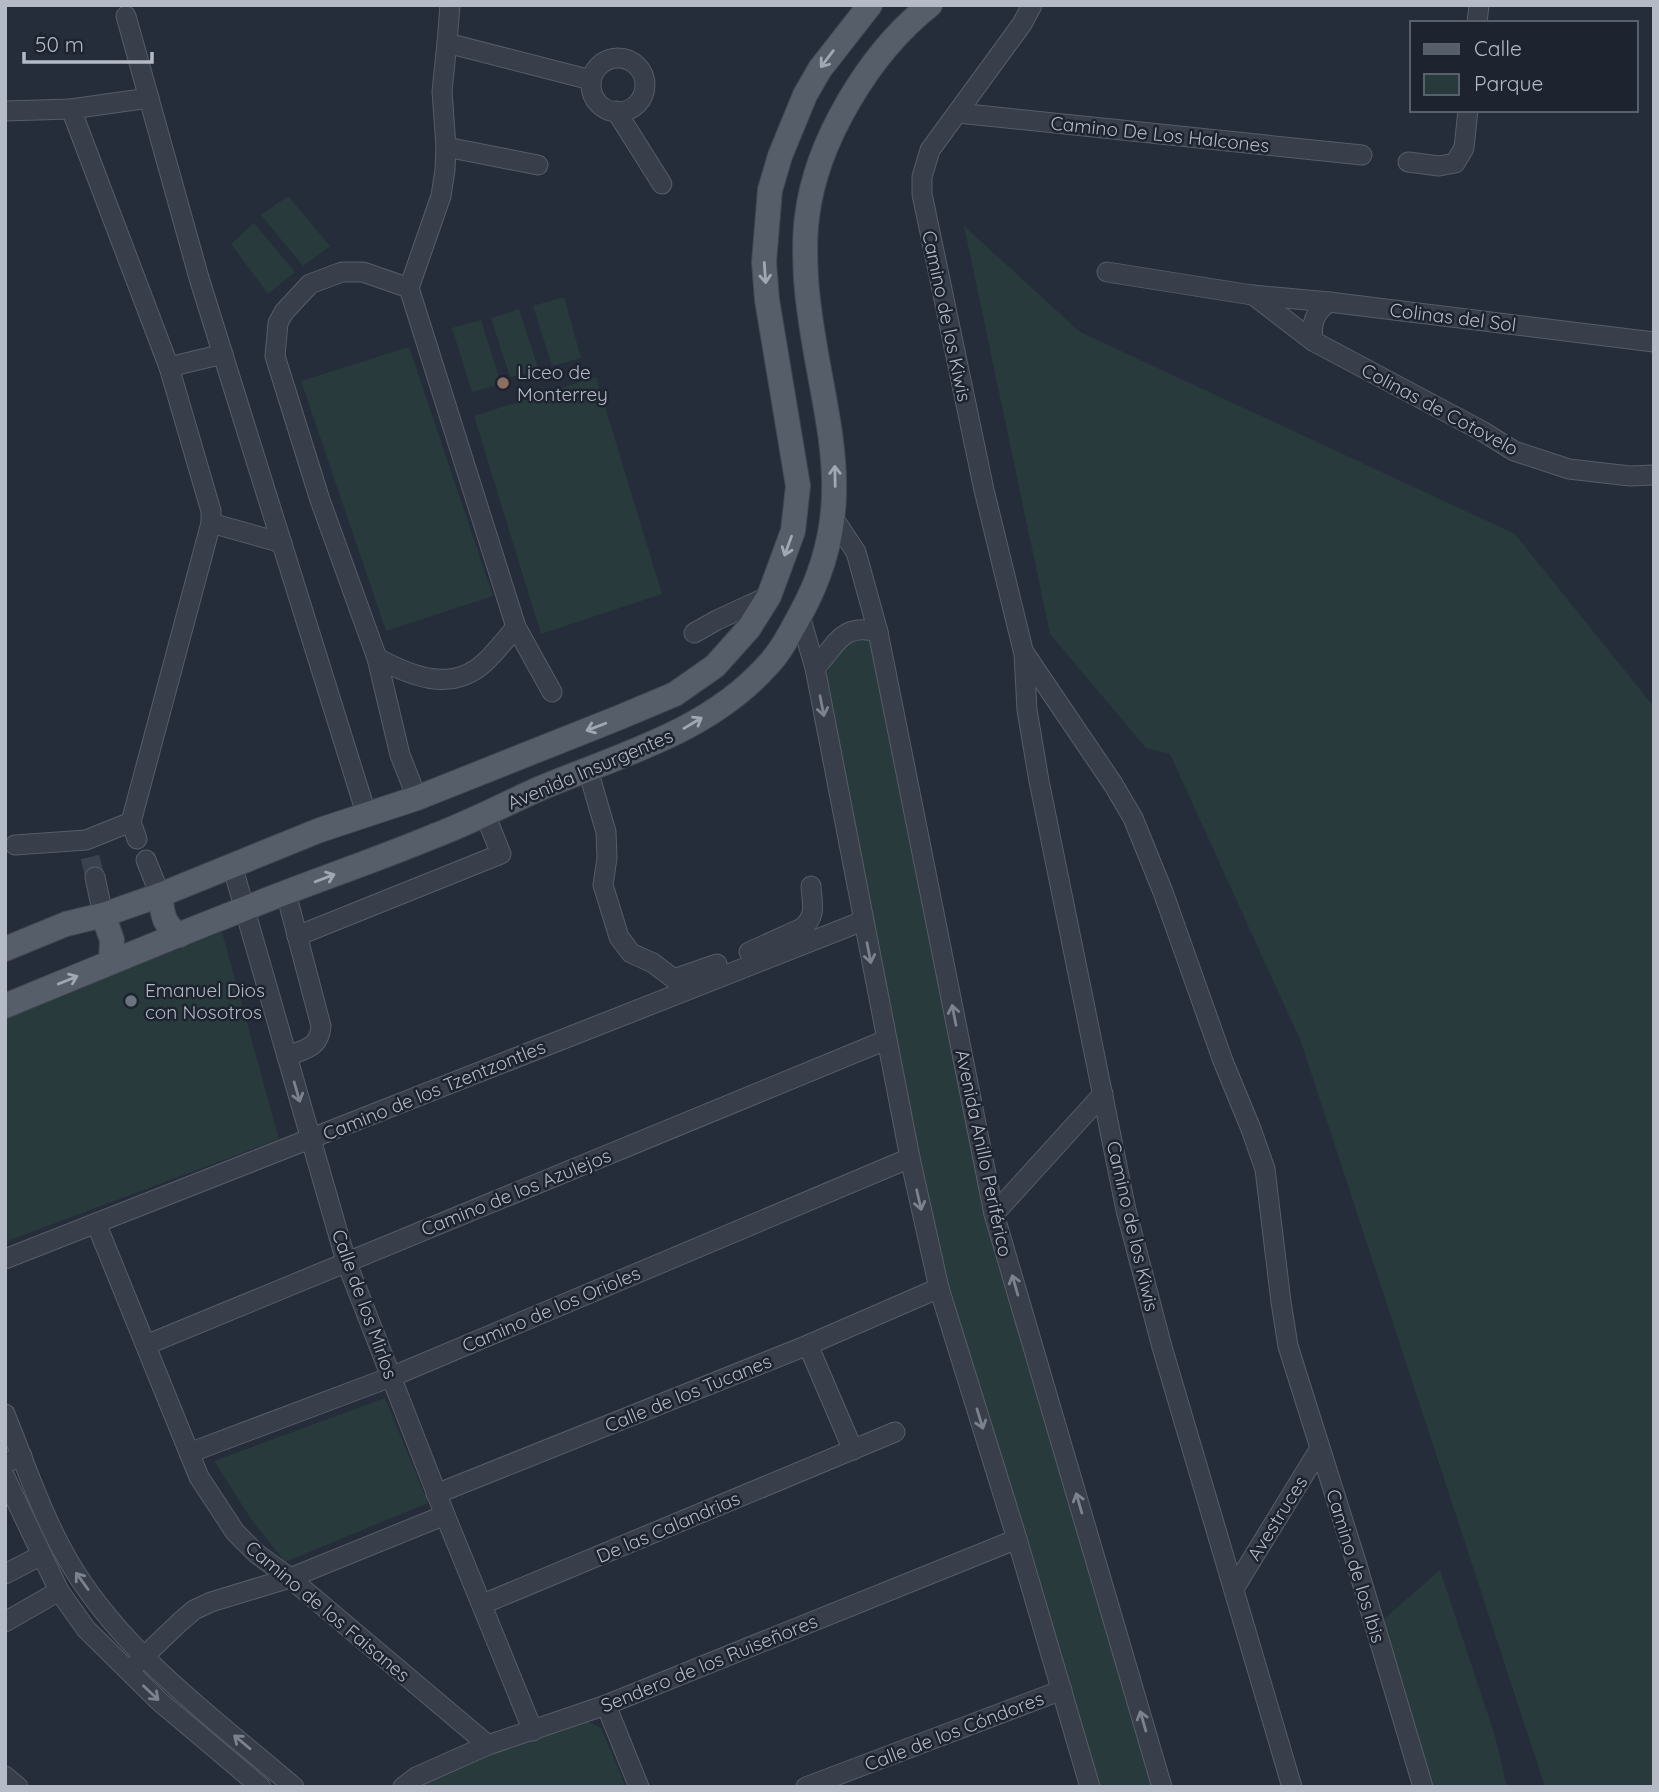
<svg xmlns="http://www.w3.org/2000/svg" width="1659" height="1792" font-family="Quicksand,sans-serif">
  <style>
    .green { fill: #283a3c }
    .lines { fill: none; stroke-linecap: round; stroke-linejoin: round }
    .minor-tunnel { stroke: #3a424f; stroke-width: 19; stroke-dasharray: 19 10; stroke-linecap: butt }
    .minor-casing { stroke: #565d68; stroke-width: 21 }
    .major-casing { stroke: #414853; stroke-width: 26 }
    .minor { stroke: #383f4a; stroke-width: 19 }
    .major { stroke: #565e6a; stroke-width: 24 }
    .oneway { stroke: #a1a8b4 }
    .oneway2 { stroke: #7c838e }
    .education-dot { fill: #8d6e63; stroke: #1d242f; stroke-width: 2.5 }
    .worship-dot { fill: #6b7280; stroke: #1d242f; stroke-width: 2.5 }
    .labels { text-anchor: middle; stroke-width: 5; stroke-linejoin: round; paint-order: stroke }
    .street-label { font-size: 19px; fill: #b4bac6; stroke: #1d242f }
    .poi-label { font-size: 19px; fill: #b4bac6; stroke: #1d242f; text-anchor: start }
  </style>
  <rect width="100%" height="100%" fill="#252d3a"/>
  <g class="green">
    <polygon points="288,196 330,246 303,266 261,215"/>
    <polygon points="254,223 295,272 268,294 231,244"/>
    <polygon points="964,226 1080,332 1515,534 1654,707 1654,1787 1545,1787 1301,1042 1170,754 1146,748 1050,634"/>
    <polygon points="564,297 581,358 552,366 533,306"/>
    <polygon points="519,309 539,371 510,377 491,318"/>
    <polygon points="481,320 501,384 472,392 452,328"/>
    <polygon points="409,347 493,596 386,631 301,381"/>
    <polygon points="596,377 662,594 541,634 474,416"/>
    <path d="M852,637L873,639L980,1191L1153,1787H1099L952,1297C900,1093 866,884 826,678L830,665Z"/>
    <polygon points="222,932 279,1139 5,1242 5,1017"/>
    <polygon points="385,1398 428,1503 285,1562 251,1519 214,1461"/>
    <polygon points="1440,1570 1495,1736 1507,1787 1433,1787 1418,1759 1384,1619"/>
    <polygon points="585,1720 601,1728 626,1787 414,1787 434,1775"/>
  </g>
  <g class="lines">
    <polyline class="minor-tunnel" points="90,857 95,877"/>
    <defs>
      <g id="minor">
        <polyline points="450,5 447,43 591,80"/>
        <polyline points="1032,5 1022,24 930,150 922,177 922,194 984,490 1024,654 1027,710 1039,781 1126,1210 1162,1347 1292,1787"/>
        <polyline points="126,16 199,278 366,813"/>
        <polyline points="1477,23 1479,5"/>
        <polyline points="447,43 442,91 446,147 445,170 441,196 409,288 516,627 552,692"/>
        <circle cx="618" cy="85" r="27"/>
        <polyline points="149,98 71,109 169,367"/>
        <polyline points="5,111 71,109"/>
        <polyline points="616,111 662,184"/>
        <polyline points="958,113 1362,155"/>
        <polyline points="446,147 538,165"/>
        <polyline points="1408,162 1439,166 1455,163 1464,148 1468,110"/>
        <polyline points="1107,272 1252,295 1329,302 1654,342"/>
        <polyline points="409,288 363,272 342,272 310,284 284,312 278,323 275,356 320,500 377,658 400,755 417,798"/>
        <polyline points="1253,295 1313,341 1482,431 1514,451 1569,469 1630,476 1654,475"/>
        <path d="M1313,341C1311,323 1314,313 1329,302"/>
        <polyline points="832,516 856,552 878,632 994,1214 1162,1787"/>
        <polyline points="211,523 282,543"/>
        <polyline points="800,616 815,668 910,1158 939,1288 1017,1539 1090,1787"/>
        <polyline points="694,633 717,620 769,596"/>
        <polyline points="1025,654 1113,784 1133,818 1163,892 1223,1061 1251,1129 1265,1169 1281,1302 1288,1346 1356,1562 1423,1787"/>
        <path d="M377,658C411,676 451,693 484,663C495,653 506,639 516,627"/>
        <path d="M815,668C836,646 841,622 878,632"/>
        <polyline points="588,770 606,832 607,858 603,885 619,937 631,953 653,963 674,979 717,964"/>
        <polyline points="131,822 137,839"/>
        <polyline points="15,845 86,840 131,822 211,523 211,511 169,367 223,354"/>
        <polyline points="146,860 160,895"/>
        <polyline points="232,865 346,1261 445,1515 533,1731"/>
        <polyline points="95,877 103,915"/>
        <path d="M286,893L321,1026C319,1049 305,1048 287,1057"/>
        <polyline points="297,936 501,854 485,814"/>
        <path d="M749,952L802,928C817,916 812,904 811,886"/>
        <polyline points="994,1214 1103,1094"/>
        <polyline points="96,1223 199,1477 235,1532 257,1554 290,1578 488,1745"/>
        <polyline points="5,1259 863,921"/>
        <polyline points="146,1345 886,1040"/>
        <polyline points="808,1345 853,1450"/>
        <path d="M5,1414C26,1466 44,1522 74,1570C129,1658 216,1720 294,1787"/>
        <polyline points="189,1453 391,1377 910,1158"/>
        <polyline points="5,1463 22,1456"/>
        <polyline points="5,1477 59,1591 86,1629 159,1701 261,1787"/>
        <polyline points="436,1494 808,1345 939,1288"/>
        <polyline points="5,1574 42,1555"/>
        <polyline points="1235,1587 1319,1450"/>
        <polyline points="483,1604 895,1432"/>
        <polyline points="5,1622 59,1591"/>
        <polyline points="135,1665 180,1622 194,1610 211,1602 290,1578 445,1515"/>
        <polyline points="606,1705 639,1787"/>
        <polyline points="5,1776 18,1787"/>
        <polyline points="403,1787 416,1777 488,1745 606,1705 1017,1539"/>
        <polyline points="806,1787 1062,1690"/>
      </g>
      <g id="major">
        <path d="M160,895C163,913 162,925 180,935"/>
        <polyline points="103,915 112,940 111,961"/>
        <polyline points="5,949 66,924 103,915 160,895 320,830 417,798 618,718 675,694 715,666 749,628 769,596 793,531 798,486 767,300 764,262 770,190 780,156 805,95 820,69 870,5"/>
        <path d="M5,1006C85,973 164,940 244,909C307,883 372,862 434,836C471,822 505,804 541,788C620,755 707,732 766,667C781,652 790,633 800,615C868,493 815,404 806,279C805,260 804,237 807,217C816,141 870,52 930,5"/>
      </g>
    </defs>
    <use href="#minor" class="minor-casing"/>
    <use href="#major" class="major-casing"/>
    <use href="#minor" class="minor"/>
    <use href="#major" class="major"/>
  </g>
  <defs><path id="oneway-shaft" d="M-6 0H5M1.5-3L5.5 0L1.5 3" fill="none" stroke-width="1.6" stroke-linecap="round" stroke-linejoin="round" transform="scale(1.75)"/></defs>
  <g class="oneway">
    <use href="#oneway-shaft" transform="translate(827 59) rotate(127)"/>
    <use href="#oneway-shaft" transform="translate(765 273) rotate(86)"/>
    <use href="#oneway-shaft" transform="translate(835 476) rotate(-91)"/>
    <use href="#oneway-shaft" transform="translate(788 546) rotate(110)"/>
    <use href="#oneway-shaft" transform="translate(693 723) rotate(-31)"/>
    <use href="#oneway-shaft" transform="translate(596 727) rotate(159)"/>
    <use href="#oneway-shaft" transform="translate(325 878) rotate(-21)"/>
    <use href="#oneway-shaft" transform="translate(68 980) rotate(-22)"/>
  </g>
  <g class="oneway2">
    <use href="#oneway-shaft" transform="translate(822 706) rotate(79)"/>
    <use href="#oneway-shaft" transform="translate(869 953) rotate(79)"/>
    <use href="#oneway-shaft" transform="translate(954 1015) rotate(-101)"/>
    <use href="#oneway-shaft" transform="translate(297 1092) rotate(74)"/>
    <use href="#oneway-shaft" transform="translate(919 1200) rotate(77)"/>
    <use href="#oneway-shaft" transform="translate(1015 1285) rotate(-106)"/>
    <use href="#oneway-shaft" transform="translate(980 1419) rotate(73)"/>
    <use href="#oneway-shaft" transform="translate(1079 1503) rotate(-106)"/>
    <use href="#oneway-shaft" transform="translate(82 1581) rotate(-126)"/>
    <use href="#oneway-shaft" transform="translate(151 1693) rotate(43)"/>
    <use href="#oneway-shaft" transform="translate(1143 1721) rotate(-106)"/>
    <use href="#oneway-shaft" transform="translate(242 1742) rotate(-140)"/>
  </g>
  <circle class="education-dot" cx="503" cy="383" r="7"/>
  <circle class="worship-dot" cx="131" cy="1001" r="7"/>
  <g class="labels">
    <g class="street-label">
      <text transform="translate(1160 134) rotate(6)" y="7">Camino De Los Halcones</text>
      <text transform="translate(947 316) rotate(78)" y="7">Camino de los Kiwis</text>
      <text transform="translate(1453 317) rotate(7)" y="7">Colinas del Sol</text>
      <text transform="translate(1440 409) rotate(28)" y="7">Colinas de Cotovelo</text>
      <text transform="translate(590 769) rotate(-23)" y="7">Avenida Insurgentes</text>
      <text transform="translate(434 1090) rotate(-22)" y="7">Camino de los Tzentzontles</text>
      <text transform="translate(984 1153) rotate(78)" y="7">Avenida Anillo Periférico</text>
      <text transform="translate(516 1192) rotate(-22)" y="7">Camino de los Azulejos</text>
      <text transform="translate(1133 1226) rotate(77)" y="7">Camino de los Kiwis</text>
      <text transform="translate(365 1304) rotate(70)" y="7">Calle de los Mirlos</text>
      <text transform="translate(551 1309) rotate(-23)" y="7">Camino de los Orioles</text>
      <text transform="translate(688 1393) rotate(-22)" y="7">Calle de los Tucanes</text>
      <text transform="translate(1277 1518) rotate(-58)" y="7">Avestruces</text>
      <text transform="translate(668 1527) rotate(-23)" y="7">De las Calandrias</text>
      <text transform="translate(1356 1566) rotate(73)" y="7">Camino de los Ibis</text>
      <text transform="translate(328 1611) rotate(40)" y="7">Camino de los Faisanes</text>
      <text transform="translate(709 1663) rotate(-22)" y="7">Sendero de los Ruiseñores</text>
      <text transform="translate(954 1731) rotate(-21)" y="7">Calle de los Cóndores</text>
    </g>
    <g class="poi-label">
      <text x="517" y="379">Liceo de<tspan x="517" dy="22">Monterrey</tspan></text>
      <text x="145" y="997">Emanuel Dios<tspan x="145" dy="22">con Nosotros</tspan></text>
    </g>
  </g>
  <rect width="1659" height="1792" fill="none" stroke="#b4bac6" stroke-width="14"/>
  <rect x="1410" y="21" width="228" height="91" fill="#1d242f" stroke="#59606b" stroke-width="2"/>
  <rect x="1424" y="44" width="35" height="10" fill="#565e6a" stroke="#59606b" stroke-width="2"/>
  <text x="1474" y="56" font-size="21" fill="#b4bac6">Calle</text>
  <rect x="1424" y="74" width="35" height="21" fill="#283a3c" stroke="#59606b" stroke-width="2"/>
  <text x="1474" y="91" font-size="21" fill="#b4bac6">Parque</text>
  <path d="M24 52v10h128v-10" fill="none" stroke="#b4bac6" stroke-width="3.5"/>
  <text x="35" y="52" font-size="21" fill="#b4bac6" stroke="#1d242f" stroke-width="5" paint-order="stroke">50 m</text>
</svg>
